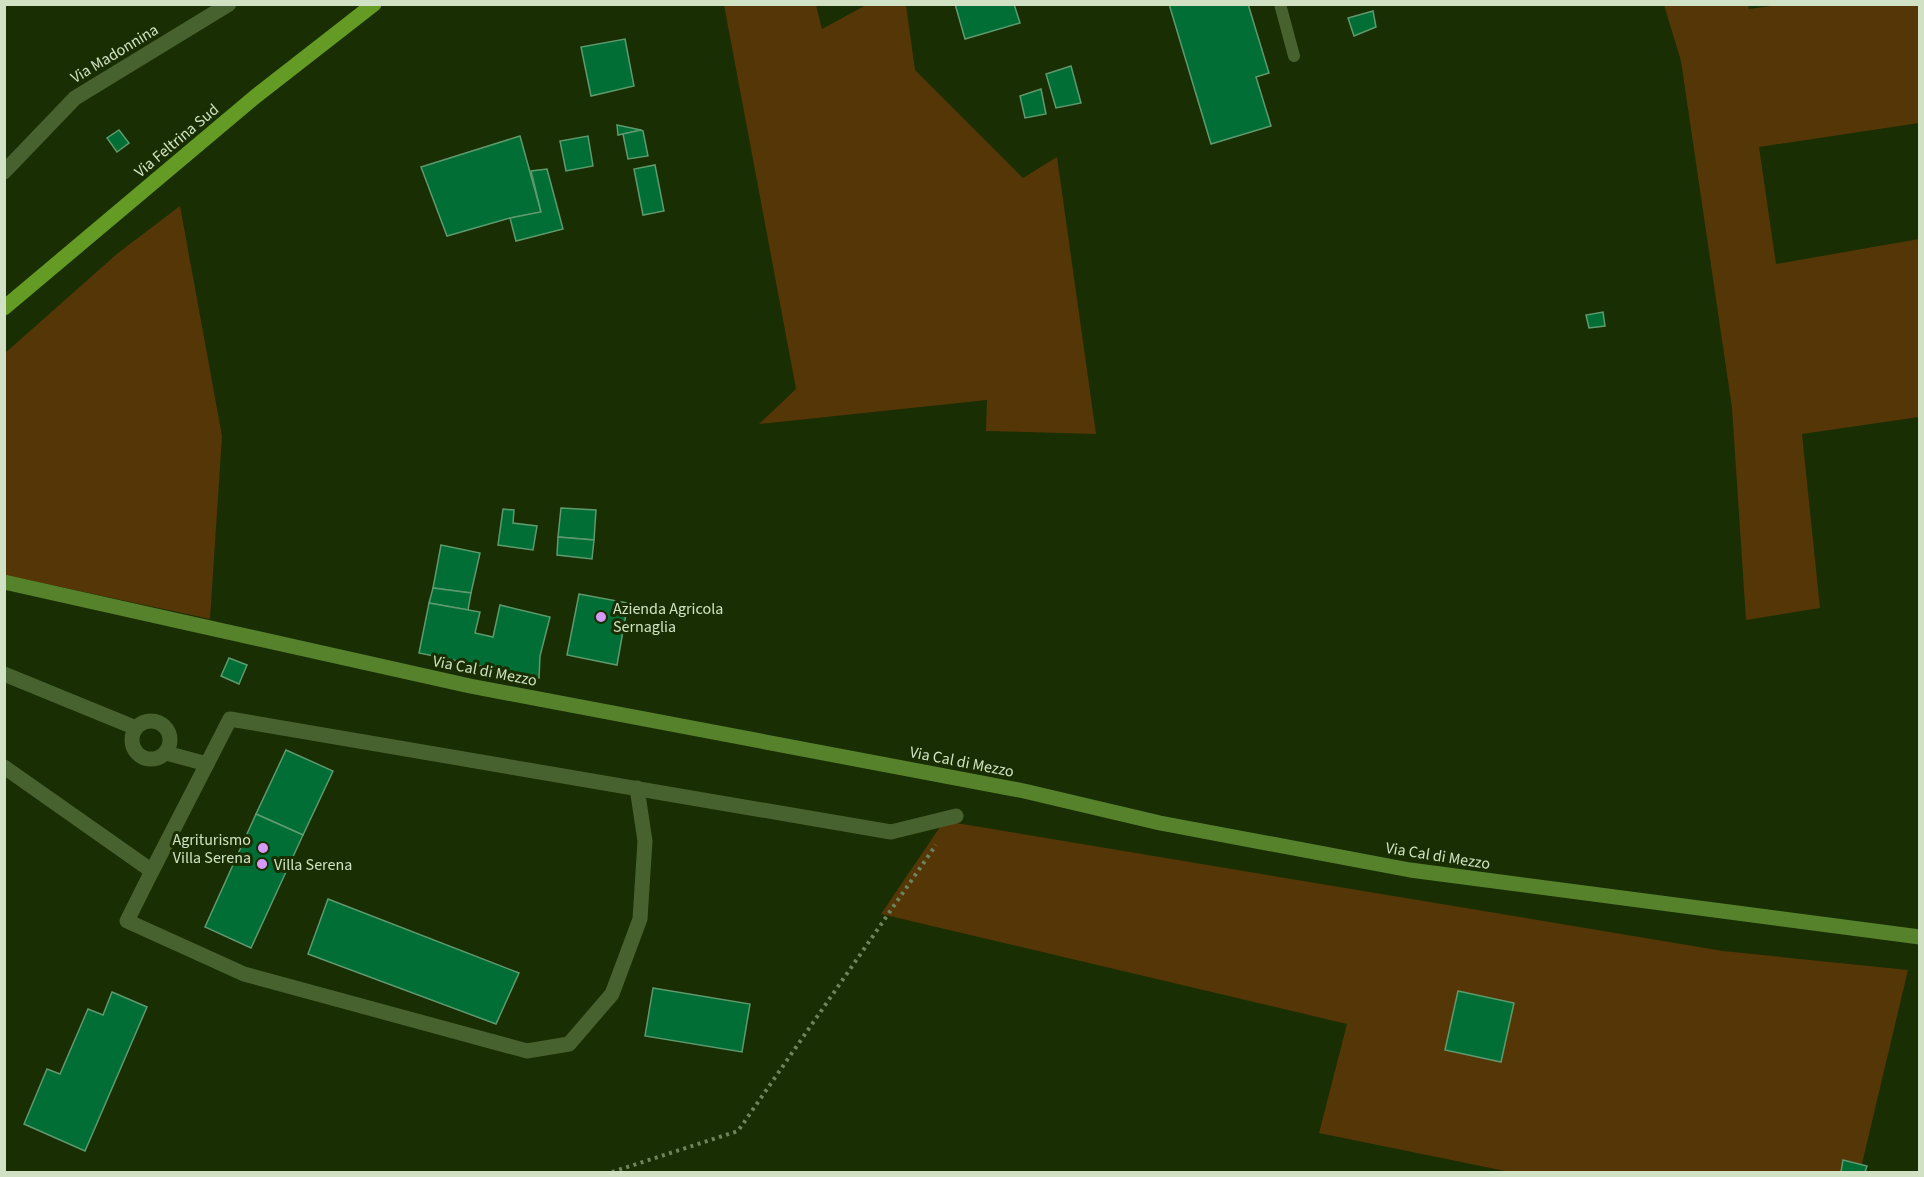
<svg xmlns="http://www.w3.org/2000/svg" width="1924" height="1177" font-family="'Source Sans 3',sans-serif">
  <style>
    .green { fill: #553606 }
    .building { fill: #016e35; stroke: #5e9a6e; stroke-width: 1.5 }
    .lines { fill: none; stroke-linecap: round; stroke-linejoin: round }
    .path { stroke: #6f835d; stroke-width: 4; stroke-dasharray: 3 4.5; stroke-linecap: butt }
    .lane { stroke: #47622e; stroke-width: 12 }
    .street { stroke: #47622e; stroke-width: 15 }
    .secondary { stroke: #57822c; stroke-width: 15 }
    .primary { stroke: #649b24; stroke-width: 15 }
    .poi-dot { fill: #d69bfa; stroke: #192e02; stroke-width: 2 }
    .labels { text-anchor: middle; stroke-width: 6; stroke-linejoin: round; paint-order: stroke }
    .street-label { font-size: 16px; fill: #d0e2c3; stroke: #192e02 }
    .poi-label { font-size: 16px; fill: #d0e2c3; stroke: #192e02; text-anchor: start }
  </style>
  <rect width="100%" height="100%" fill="#192e02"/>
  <g class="green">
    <polygon points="1785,4 1919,5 1919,123 1759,147 1776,264 1919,239 1919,417 1802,434 1820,608 1746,620 1732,408 1681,61 1664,5 1748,5 1749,9"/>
    <polygon points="724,5 816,5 822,29 866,5 906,5 915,70 1023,178 1057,157 1096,434 986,431 987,400 759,424 796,389"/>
    <polygon points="180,206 222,436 210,619 5,575 4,354 118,253"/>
    <polygon points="944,821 1723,951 1908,970 1860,1172 1510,1172 1319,1133 1347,1024 881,914"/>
  </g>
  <g class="building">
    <polygon points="955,4 1014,4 1020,23 965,39"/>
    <polygon points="1169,4 1248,4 1269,73 1256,77 1271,126 1211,144"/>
    <polygon points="1373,11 1376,27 1354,36 1348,18"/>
    <polygon points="625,39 634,86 591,96 581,47"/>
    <polygon points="1071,66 1081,103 1056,108 1046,74"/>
    <polygon points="1041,89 1046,114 1025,118 1020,96"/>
    <polygon points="617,125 641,130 618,135"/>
    <polygon points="119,130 129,143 117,152 107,138"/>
    <polygon points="641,130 643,131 648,156 628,159 623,134"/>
    <polygon points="520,136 541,212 510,218 447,236 421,167"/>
    <polygon points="588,136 593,166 566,171 560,141"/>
    <polygon points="655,165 664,211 643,215 634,169"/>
    <polygon points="547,169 563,229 516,241 510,218 541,212 531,171"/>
    <polygon points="1603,312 1605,326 1589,328 1586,315"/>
    <polygon points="561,508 596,510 594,540 558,537"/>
    <polygon points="503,509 514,510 513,523 537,526 533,550 498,545"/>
    <polygon points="558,537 594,540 592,559 557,555"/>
    <polygon points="441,545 480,553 471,593 433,588"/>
    <polygon points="433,588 471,593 468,610 429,603"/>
    <polygon points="579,594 628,603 617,665 567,655"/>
    <polygon points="429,603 480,612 475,633 493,637 500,605 550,617 540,656 539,678 419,653"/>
    <polygon points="229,658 247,665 239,684 221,676"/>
    <polygon points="286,750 333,771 303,835 256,814"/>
    <polygon points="256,814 303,835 251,948 205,927"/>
    <polygon points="328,899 519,973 496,1024 308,954"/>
    <polygon points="653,988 750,1004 742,1052 645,1036"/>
    <polygon points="1458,991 1514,1003 1501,1062 1445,1050"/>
    <polygon points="112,992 147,1007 85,1151 24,1124 47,1069 60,1074 88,1009 103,1015"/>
    <polygon points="1843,1160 1867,1166 1865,1172 1841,1172"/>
  </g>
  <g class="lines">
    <polyline class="path" points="612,1172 738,1131 936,845"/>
    <polyline class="lane" points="1280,4 1294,56"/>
    <g class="street">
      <polyline points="4,172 75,98 229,4"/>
      <polyline points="4,674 136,728"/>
      <circle cx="151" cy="740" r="19"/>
      <polyline points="166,753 207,764"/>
      <polyline points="4,767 152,871 230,719 891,832 956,816"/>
      <polyline points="152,871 127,921 244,974 527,1051 569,1044 612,994 640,919 645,841 637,788"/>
    </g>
    <polyline class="secondary" points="4,582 470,686 1024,791 1160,823 1410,870 1920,937"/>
    <polyline class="primary" points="4,308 256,96 374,4"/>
  </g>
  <g class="poi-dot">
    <circle cx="601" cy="617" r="6"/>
    <circle cx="263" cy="848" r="6"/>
    <circle cx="262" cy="864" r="6"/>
  </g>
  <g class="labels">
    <g class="street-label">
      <text transform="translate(114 53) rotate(-31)" y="6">Via Madonnina</text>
      <text transform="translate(176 140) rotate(-40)" y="6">Via Feltrina Sud</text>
      <text transform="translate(485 670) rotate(11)" y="6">Via Cal di Mezzo</text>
      <text transform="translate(962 761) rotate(11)" y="6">Via Cal di Mezzo</text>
      <text transform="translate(1438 855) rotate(9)" y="6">Via Cal di Mezzo</text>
    </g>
    <g class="poi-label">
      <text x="613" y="614">Azienda Agricola<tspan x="613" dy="18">Sernaglia</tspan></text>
      <text x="251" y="845" text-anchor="end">Agriturismo<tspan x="251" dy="18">Villa Serena</tspan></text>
      <text x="274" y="870">Villa Serena</text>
    </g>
  </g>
  <rect width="1924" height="1177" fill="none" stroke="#d0e2c3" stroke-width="12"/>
</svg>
